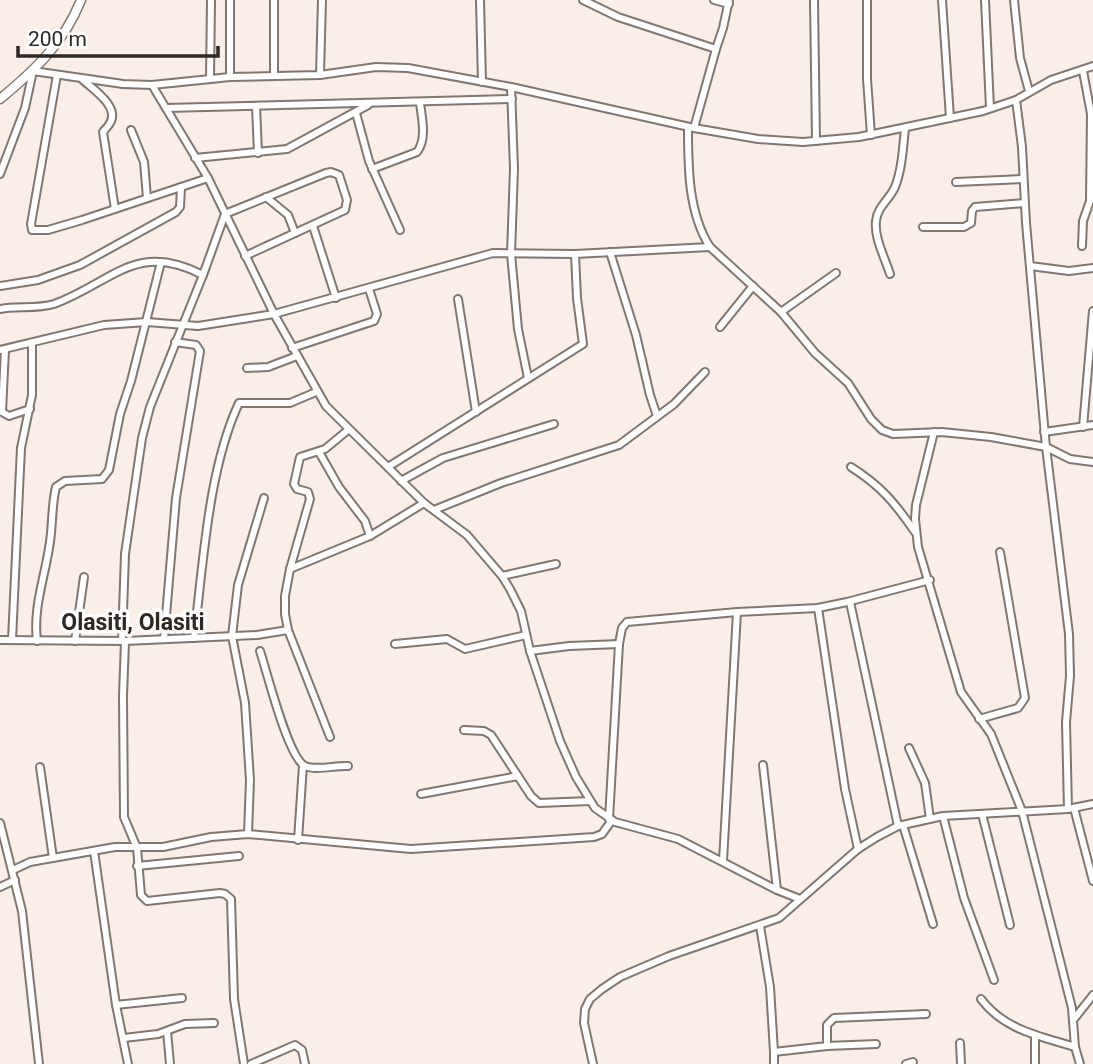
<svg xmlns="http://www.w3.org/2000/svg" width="1093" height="1064" font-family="Roboto,sans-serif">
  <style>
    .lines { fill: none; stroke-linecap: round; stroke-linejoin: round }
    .minor-casing { stroke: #7f7770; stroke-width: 10 }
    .tertiary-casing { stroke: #7f7770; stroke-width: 11 }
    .minor { stroke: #fff; stroke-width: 6 }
    .tertiary { stroke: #fff; stroke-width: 8 }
    .labels { text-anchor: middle; stroke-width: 7; stroke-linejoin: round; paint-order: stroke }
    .neighbourhood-label { font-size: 23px; font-weight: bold; fill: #2e2722; stroke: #fefefe }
  </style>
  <rect width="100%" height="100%" fill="#f9efe8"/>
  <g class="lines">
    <defs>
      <g id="minor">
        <polyline points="230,0 230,77"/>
        <polyline points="274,0 274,75"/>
        <polyline points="480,0 482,82"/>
        <polyline points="583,0 618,17 716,49"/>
        <polyline points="714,0 729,4"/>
        <polyline points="814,0 816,141"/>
        <polyline points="867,0 867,79 871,135"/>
        <polyline points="942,0 950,118"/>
        <polyline points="985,0 990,108"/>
        <polyline points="1014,0 1020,58 1029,91"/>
        <polyline points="57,75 31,224 32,230 48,230 82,220 208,178"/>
        <polyline points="320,75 322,0"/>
        <polyline points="210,79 211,0"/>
        <path d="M83,80C93,89 120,107 110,123C108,127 105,129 103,132L115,209"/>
        <polyline points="152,85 208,178 274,314 326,406 424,503 467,535 502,576 510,589 521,611 530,651 560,741 576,777 595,808 615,822 678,839 777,890 800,899"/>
        <polyline points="511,87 514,169 511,254 518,329 528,378"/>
        <polyline points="1016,100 1022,147 1026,223 1046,447 1069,634 1070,676 1066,722 1068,809"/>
        <polyline points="256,106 258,153"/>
        <polyline points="166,108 512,99"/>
        <polyline points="356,113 369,161 400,230"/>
        <path d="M688,127C688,166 688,213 710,247L781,312L815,353L848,383L871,419L882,430L893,434L942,432L991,437L1046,447L1070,459L1093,462"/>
        <polyline points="694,128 716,49 723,28 729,0"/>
        <polyline points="131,130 144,162 147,198"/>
        <polyline points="195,158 287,149 368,105"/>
        <path d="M372,169L417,152C427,139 422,119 420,103"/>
        <polyline points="0,174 25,108 33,71 123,84 152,85 230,77 320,75 376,67 408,68 511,87 694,128 758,139 803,142 859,137 983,111 1016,100 1051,80 1093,66"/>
        <polyline points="956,182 1023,179"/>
        <polyline points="266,197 288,215 295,233"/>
        <polyline points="313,226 336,298"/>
        <polyline points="923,227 964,227 971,223 972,211 975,207 1025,203"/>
        <polyline points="1082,246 1083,221 1090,201 1091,114 1083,71"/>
        <polyline points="610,252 636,335 650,395 657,416"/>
        <polyline points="1030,266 1069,271 1093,268"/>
        <path d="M890,274C885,258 874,238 876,221C877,207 890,199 895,187C902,169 903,148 905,128"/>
        <polyline points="0,286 38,280 80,265 176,212 180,207 181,187"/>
        <polyline points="458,299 476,412"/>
        <path d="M0,309C17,306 38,309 54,304C112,283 135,240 203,275"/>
        <polyline points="781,312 836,273"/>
        <polyline points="720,327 753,286"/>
        <polyline points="292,348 374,321 377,314 369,289"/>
        <polyline points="5,349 2,412 9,416 30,409"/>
        <polyline points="0,350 104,325 147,322 198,326 274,314 493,253 575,254 710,247"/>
        <polyline points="247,368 268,367 297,356"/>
        <polyline points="1083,427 1093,311"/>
        <polyline points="934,432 916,505 915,519 918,547 961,692 991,734 1022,811 1072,1008 1075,1047 1080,1064"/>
        <polyline points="1044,432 1093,425"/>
        <polyline points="319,452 339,487 365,521 370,536"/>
        <polyline points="388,467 583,344 577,298 575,254"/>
        <path d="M851,467C881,486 895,503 915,532"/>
        <polyline points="401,481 443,458 554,424"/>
        <polyline points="434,510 501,483 619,445 674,404 705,372"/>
        <polyline points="290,569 370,536 424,503"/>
        <polyline points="502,576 556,564"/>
        <polyline points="850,602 898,826"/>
        <polyline points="818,608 845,789 858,849"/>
        <path d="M194,638C203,566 208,469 239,403H290L316,392"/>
        <polyline points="164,639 176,498 200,351 196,345 175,342"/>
        <polyline points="0,640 125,641 257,635 288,630"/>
        <polyline points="12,640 21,448 32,395 32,343"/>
        <path d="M37,641C33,608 44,580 49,548C53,528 51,507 56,487L65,481L102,479L109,470L120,414L131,381L161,262"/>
        <polyline points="75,641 84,577"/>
        <polyline points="122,641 125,554 142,438 150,407 203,275 225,214 326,173 331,172 339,175 347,200 345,210 245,256"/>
        <polyline points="125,641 123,696 124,817 137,848 141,895 147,901 220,893 225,894 231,899 234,999 244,1064"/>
        <polyline points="395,644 447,639 465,649 526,635"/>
        <path d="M260,651C267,672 288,758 305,766C316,771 336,765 348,766"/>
        <polyline points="530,651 569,646 619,644"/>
        <polyline points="979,719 1018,708 1025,698 1000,552"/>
        <polyline points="464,730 484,731 491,735 531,796 539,803 590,801"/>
        <polyline points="330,737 288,630 285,614 285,596 290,569 310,499 308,492 297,489 294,484 300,457 325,449 348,430"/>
        <polyline points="909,748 925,783 930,819"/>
        <polyline points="763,765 777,890"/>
        <polyline points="40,767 53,858"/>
        <polyline points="421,794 518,776"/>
        <polyline points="1074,808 1093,881"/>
        <polyline points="982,814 1010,925"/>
        <polyline points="943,816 964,898 994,980"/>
        <polyline points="609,819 619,644 622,628 627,622 737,612 818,608 847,602 930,580"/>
        <polyline points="0,823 22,911 39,1064"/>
        <polyline points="903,825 933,924"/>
        <polyline points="248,834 250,780 245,703 232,636 238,585 264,498"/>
        <polyline points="298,840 303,765"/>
        <polyline points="94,851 116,1005 128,1064"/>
        <polyline points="723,861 737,612"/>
        <polyline points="137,866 239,856"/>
        <polyline points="13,870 30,862 115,847 163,847 211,837 248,834 411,849 594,837 602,834 612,820"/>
        <polyline points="0,887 15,880"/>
        <polyline points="760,926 770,987 774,1052"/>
        <path d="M981,999C1004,1030 1040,1036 1075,1047"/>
        <polyline points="116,1005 182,998"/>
        <polyline points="1074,1019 1093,995"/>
        <polyline points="167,1031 170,1064"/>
        <polyline points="124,1038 158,1034 185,1024 214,1023"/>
        <polyline points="960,1043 961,1064"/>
        <polyline points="827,1046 876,1044"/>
        <polyline points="251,1064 295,1045 302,1050 305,1064"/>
        <polyline points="593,1064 584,1023 585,1009 590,999 602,989 620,977 669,956 779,918 858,849 877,837 898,826 943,816 1068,809 1093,804"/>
        <polyline points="774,1064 774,1052 827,1046 827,1025 834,1018 926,1014"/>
        <polyline points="906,1064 913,1062"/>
        <polyline points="1035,1064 1035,1035"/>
      </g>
      <path id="tertiary" d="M0,99C35,70 64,43 81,0"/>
    </defs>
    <use href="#minor" class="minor-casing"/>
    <use href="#tertiary" class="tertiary-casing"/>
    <use href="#minor" class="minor"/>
    <use href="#tertiary" class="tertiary"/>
  </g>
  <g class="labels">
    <g class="neighbourhood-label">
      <text x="133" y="630">Olasiti, Olasiti</text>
    </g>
  </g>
  <path d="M18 46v10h200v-10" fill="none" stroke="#2c2826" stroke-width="3.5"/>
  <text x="28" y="46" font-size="21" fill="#2c2826" stroke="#fefefe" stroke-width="5" paint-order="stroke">200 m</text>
</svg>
